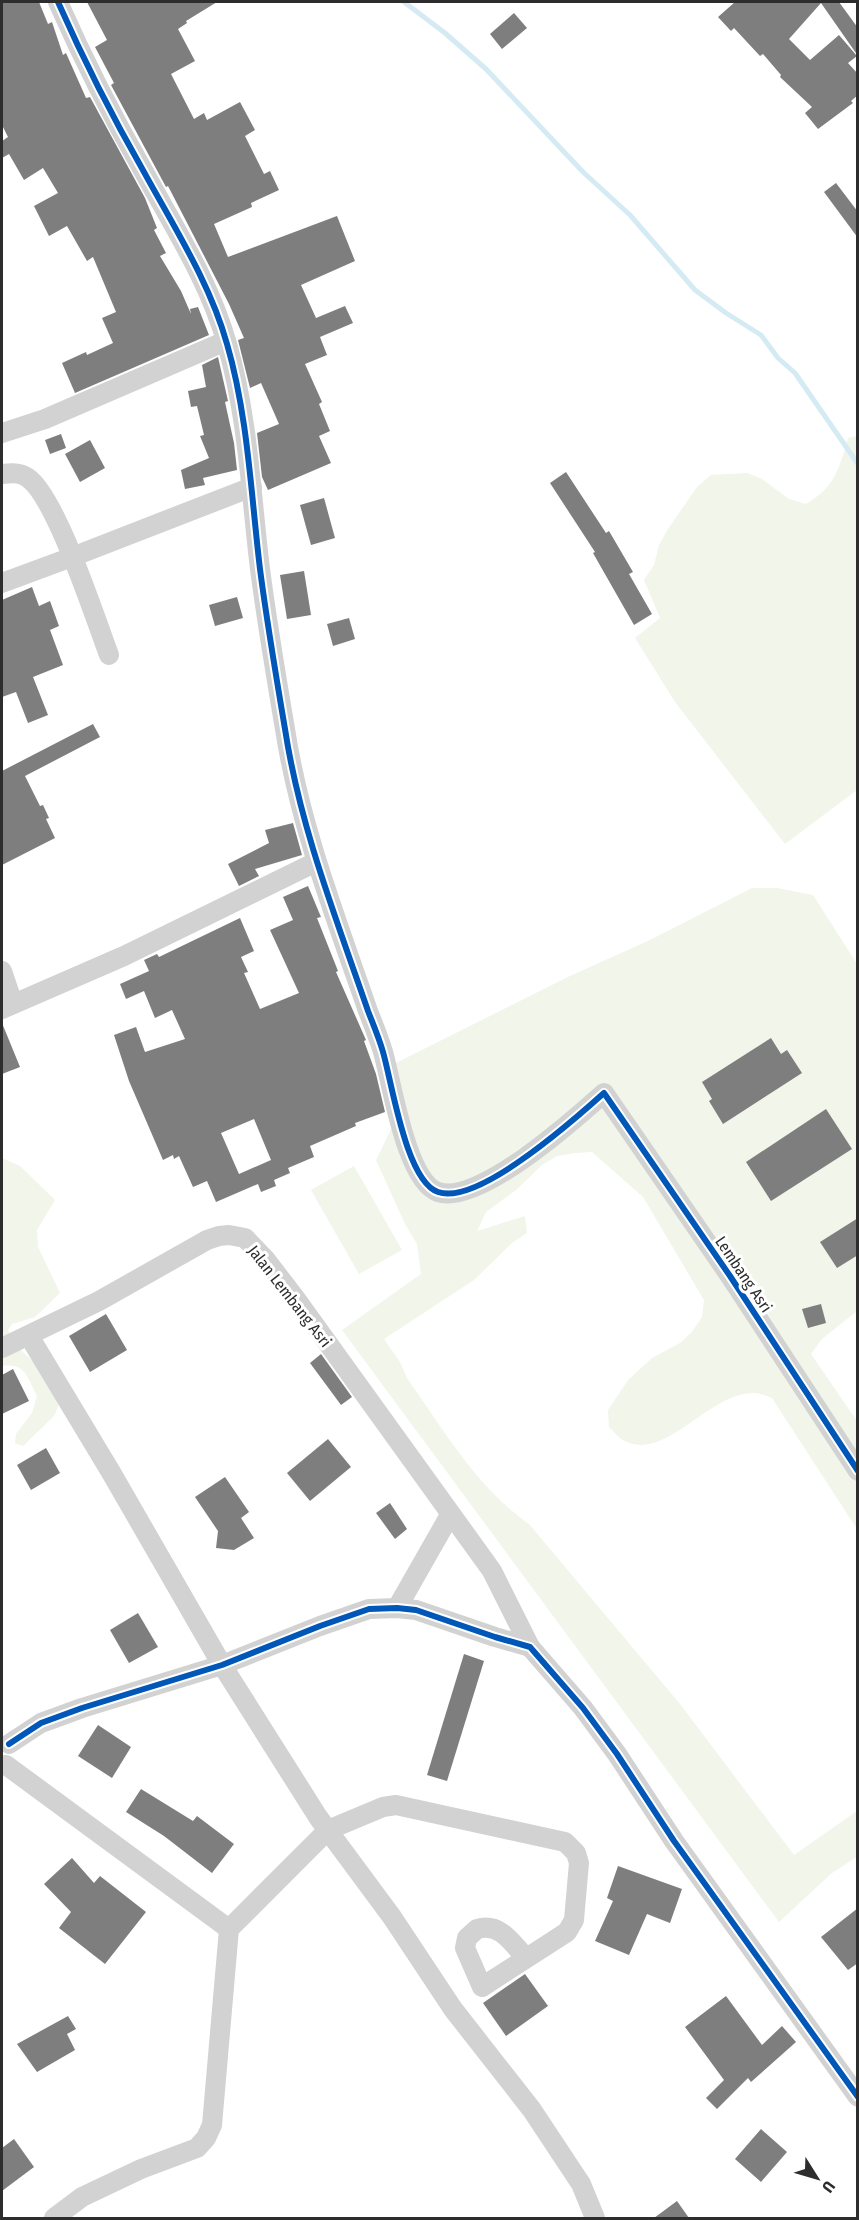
<svg xmlns="http://www.w3.org/2000/svg" width="859" height="2220" font-family="'Fira Sans Condensed',sans-serif">
  <style>
    .green { fill: #f1f5ea }
    .lines { fill: none; stroke-linecap: round; stroke-linejoin: round }
    .stream { stroke: #d5ebf3; stroke-width: 5 }
    .building { fill: #7e7e7e; fill-rule: evenodd }
    .street { stroke: #d2d2d2; stroke-width: 20 }
    .cycleway-casing { stroke: #fff; stroke-width: 10 }
    .cycleway { stroke: #0057b8; stroke-width: 6 }
    .labels { text-anchor: middle; stroke-width: 6; stroke-linejoin: round; paint-order: stroke }
    .street-label { font-size: 16px; fill: #2d2d2d; stroke: #fff }
  </style>
  <rect width="100%" height="100%" fill="#fff"/>
  <g class="green">
    <path d="M857,436V790L785,844L675,702L635,638L660,618L644,580L654,565L659,545L668,529L697,487L711,475L747,473L762,479L789,499L806,504C835,487 839,469 848,438Z"/>
    <path d="M752,888H777L813,895L857,964V1311L822,1339L811,1354L857,1421V1529L772,1398C766,1396 760,1393 754,1393C708,1392 665,1464 623,1440C618,1437 613,1431 609,1427L608,1410L628,1380L652,1358L680,1343L692,1332L702,1317L704,1300L643,1197L592,1152L575,1153L557,1156L542,1165L516,1190L486,1212L477,1231L525,1216L527,1233L512,1243L474,1280L384,1339L400,1362L407,1378C443,1429 477,1488 529,1524L680,1704L794,1855L857,1811V1857L832,1873L779,1922L342,1330L421,1274L417,1244L405,1224L376,1160L401,1109L394,1064L570,976L650,940Z"/>
    <path d="M2,1158L20,1166L55,1200L37,1230L38,1247L60,1293L35,1317L12,1324L8,1330L19,1349L51,1377L61,1400L54,1416L23,1446L15,1443L16,1434L32,1413L37,1396C27,1377 26,1363 2,1366Z"/>
    <polygon points="354,1166 402,1250 359,1274 311,1190"/>
  </g>
  <g class="lines">
    <polyline class="stream" points="404,2 445,33 486,69 583,172 630,215 695,290 726,313 761,335 778,358 795,373 858,464"/>
  </g>
  <g class="building">
    <polygon points="2,2 39,2 48,24 52,22 63,55 66,53 86,98 90,97 145,198 157,228 154,230 166,253 160,256 181,291 191,314 190,309 198,307 209,335 75,393 62,363 86,352 87,355 113,343 102,318 116,312 93,257 87,261 67,226 49,236 34,206 58,193 43,168 24,180 9,154 2,158 2,141 8,137 2,125"/>
    <polygon points="87,2 217,2 186,21 187,23 178,29 195,61 171,74 194,119 204,113 207,120 240,102 255,130 245,136 264,174 270,171 279,190 251,203 252,207 214,224 228,257 337,216 355,261 301,285 316,318 345,306 353,323 320,337 327,355 305,364 322,402 319,404 330,431 319,436 331,463 268,490 262,477 257,433 279,424 261,383 250,388 238,340 244,338 229,304 168,186 166,187 111,85 114,83 95,47 107,40"/>
    <polygon points="735,2 839,2 858,28 858,56 821,3 789,39 810,60 839,35 857,56 848,63 858,74 858,95 851,101 853,103 818,129 805,113 812,107 780,77 781,75 763,54 760,56 734,28 731,31 718,17"/>
    <polygon points="514,13 527,28 502,49 490,34"/>
    <polygon points="836,183 858,212 858,238 824,192"/>
    <polygon points="218,357 228,401 225,402 234,443 237,470 203,478 205,485 185,489 181,470 209,458 200,436 204,435 197,406 191,407 188,391 206,387 202,365"/>
    <polygon points="61,434 66,448 50,454 45,440"/>
    <polygon points="90,440 105,468 80,482 65,454"/>
    <polygon points="566,472 606,533 609,531 633,572 629,574 652,614 634,625 593,553 595,552 550,483"/>
    <polygon points="324,498 335,538 311,545 300,505"/>
    <polygon points="304,571 311,615 287,619 280,575"/>
    <polygon points="32,587 39,606 50,601 59,626 50,630 63,665 33,677 48,715 28,723 16,692 2,697 2,600"/>
    <polygon points="237,597 243,618 215,626 209,605"/>
    <polygon points="349,618 355,639 333,646 327,624"/>
    <polygon points="93,724 100,737 25,776 40,806 43,805 49,818 46,819 55,838 2,865 2,771"/>
    <polygon points="293,823 302,855 255,869 259,876 239,886 228,864 269,843 265,830"/>
    <path d="M308,886L321,917L317,918L338,971L336,972L366,1040L364,1041L376,1074L385,1112L355,1123L356,1126L310,1146L314,1157L288,1168L290,1173L274,1180L276,1186L261,1192L258,1184L216,1202L207,1181L193,1187L179,1156L174,1159L173,1155L163,1160L129,1081L114,1035L136,1027L145,1052L185,1039L172,1010L155,1018L144,991L126,999L120,984L149,971L144,960L157,954L159,957L240,918L254,951L241,957L248,972L244,973L260,1009L299,993L270,930L293,920L283,897ZM254,1119L271,1160L239,1174L221,1133Z"/>
    <polygon points="2,1023 20,1067 2,1074"/>
    <polygon points="771,1038 781,1054 787,1050 802,1073 723,1124 709,1101 712,1099 702,1082"/>
    <polygon points="826,1109 852,1149 771,1201 746,1162"/>
    <polygon points="858,1218 858,1255 837,1268 820,1242"/>
    <polygon points="821,1304 826,1323 808,1328 802,1309"/>
    <polygon points="106,1314 127,1350 90,1372 69,1336"/>
    <polygon points="321,1354 352,1397 341,1405 310,1363"/>
    <polygon points="13,1369 29,1401 2,1414 2,1375"/>
    <polygon points="328,1439 351,1467 310,1501 287,1473"/>
    <polygon points="46,1448 60,1473 31,1490 17,1465"/>
    <polygon points="225,1477 249,1512 241,1518 254,1538 234,1550 216,1548 218,1531 195,1497"/>
    <polygon points="390,1503 407,1529 395,1539 376,1513"/>
    <polygon points="138,1613 158,1647 129,1663 110,1630"/>
    <polygon points="464,1654 484,1661 447,1781 427,1775"/>
    <polygon points="98,1725 131,1747 112,1778 78,1756"/>
    <polygon points="141,1789 193,1821 197,1816 234,1844 212,1873 164,1836 126,1812"/>
    <polygon points="72,1858 94,1883 100,1876 146,1912 105,1964 59,1928 71,1912 44,1884"/>
    <polygon points="618,1866 682,1889 670,1923 647,1914 629,1955 595,1941 613,1901 607,1898"/>
    <polygon points="858,1908 858,1963 848,1970 821,1937"/>
    <polygon points="525,1974 548,2006 506,2036 483,2003"/>
    <polygon points="726,1996 762,2045 782,2026 796,2042 751,2082 748,2078 717,2109 706,2098 724,2080 685,2027"/>
    <polygon points="68,2016 76,2029 67,2034 75,2050 37,2072 17,2044"/>
    <polygon points="761,2129 787,2152 761,2182 735,2159"/>
    <polygon points="14,2139 34,2167 2,2191 2,2148"/>
    <polygon points="677,2201 689,2218 654,2218"/>
  </g>
  <g class="lines">
    <g class="street">
      <path d="M58,2C84,61 112,116 144,172C174,227 210,283 227,344C248,416 251,495 260,569C267,623 276,676 285,729C300,827 336,918 368,1011C373,1024 379,1038 383,1052C392,1083 406,1181 438,1192C478,1206 575,1119 604,1093L730,1276L858,1471"/>
      <polyline points="2,433 45,419 226,341"/>
      <path d="M2,474C11,473 20,472 28,478C56,497 95,618 109,655"/>
      <polyline points="2,583 72,557 252,487"/>
      <polyline points="2,971 13,1004"/>
      <polyline points="2,1009 124,956 316,862"/>
      <polyline points="29,1336 112,1474 222,1665 318,1817 392,1917 453,2009 532,2110 581,2184 595,2218"/>
      <polyline points="2,1348 99,1301 207,1240 219,1236 229,1235 245,1238 266,1260 296,1299 492,1571 530,1647"/>
      <polyline points="397,1608 450,1515"/>
      <polyline points="9,1744 41,1723 82,1708 222,1665 320,1626 369,1609 397,1608 416,1610 495,1637 530,1647 583,1708 617,1754 674,1841 858,2097"/>
      <polyline points="6,1765 229,1929"/>
      <path d="M54,2218L82,2197L141,2169L197,2148L206,2138L212,2125L229,1929L328,1830L383,1807L396,1805L565,1842L576,1853L579,1863L574,1920L567,1932L482,1987L465,1948L467,1938L477,1929C500,1922 512,1943 526,1958"/>
    </g>
    <defs>
      <g id="cycleway">
        <path d="M58,2C84,61 112,116 144,172C174,227 210,283 227,344C248,416 251,495 260,569C267,623 276,676 285,729C300,827 336,918 368,1011C373,1024 379,1038 383,1052C392,1083 406,1181 438,1192C478,1206 575,1119 604,1093L730,1276L858,1471"/>
        <polyline points="9,1744 41,1723 82,1708 222,1665 320,1626 369,1609 397,1608 416,1610 495,1637 530,1647 583,1708 617,1754 674,1841 858,2097"/>
      </g>
    </defs>
    <use href="#cycleway" class="cycleway-casing"/>
    <use href="#cycleway" class="cycleway"/>
  </g>
  <g class="labels">
    <g class="street-label">
      <text transform="translate(744 1274) rotate(56)" y="6">Lembang Asri</text>
      <text transform="translate(290 1296) rotate(52)" y="6">Jalan Lembang Asri</text>
    </g>
  </g>
  <rect width="859" height="2220" fill="none" stroke="#2d2d2d" stroke-width="6"/>
  <g transform="translate(817 2178) rotate(127)" stroke="#ffffff" stroke-width="4.5" paint-order="stroke">
  <path d="M0-4.5L10 22L0 15L-10 22Z" fill="#2d2d2d"/>
  <text y="-9" font-size="16" font-weight="bold" text-anchor="middle" fill="#2d2d2d">U</text>
  </g>
</svg>
